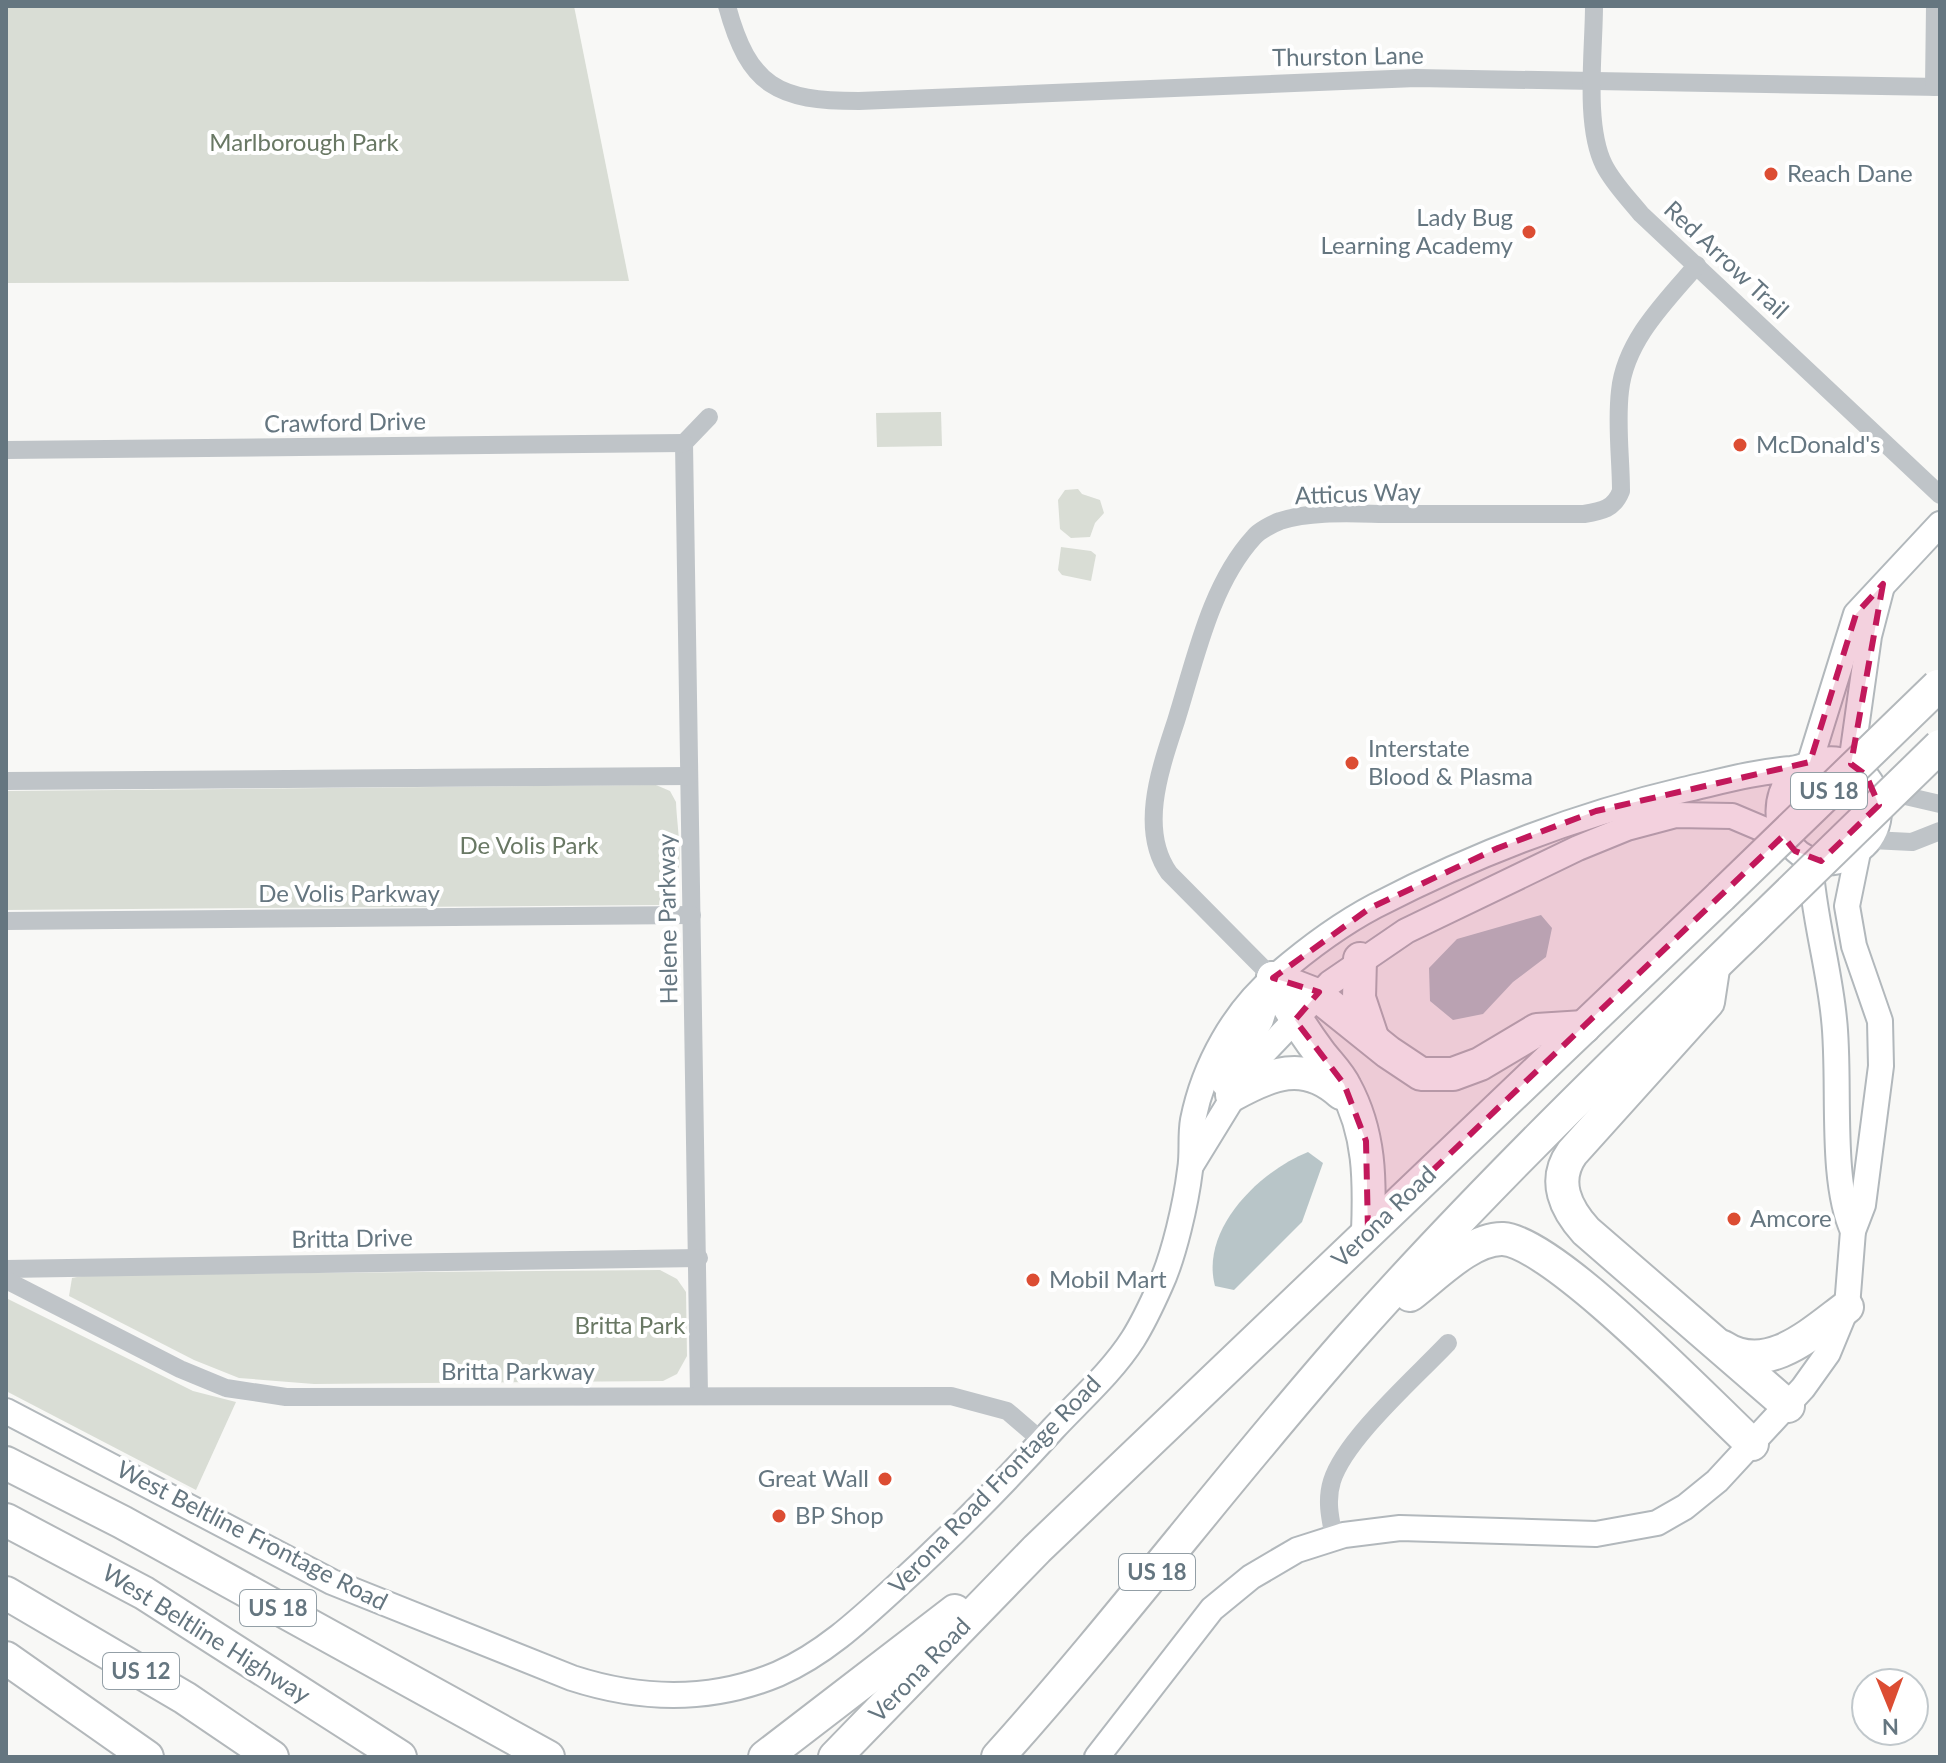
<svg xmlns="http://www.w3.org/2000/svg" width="1946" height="1763" font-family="Lato,sans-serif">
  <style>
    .green { fill: #d9ddd5 }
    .water { fill: #b8c5c8 }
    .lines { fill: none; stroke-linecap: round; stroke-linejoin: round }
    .secondary-casing { stroke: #b2b8bc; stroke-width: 28 }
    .highway-casing { stroke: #b3b8bb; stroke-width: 36 }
    .street { stroke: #bfc4c8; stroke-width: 18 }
    .secondary { stroke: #fff; stroke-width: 24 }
    .highway { stroke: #fff; stroke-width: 32 }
    .highway-bridge-casing { stroke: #b3b8bb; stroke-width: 36; stroke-linecap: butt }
    .highway-bridge { stroke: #fff; stroke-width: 32 }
    .marked { fill: #c2185b; fill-opacity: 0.2; stroke: #c2185b; stroke-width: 6; stroke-dasharray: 16 10; stroke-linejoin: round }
    .poi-dot { fill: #dc4d33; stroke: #fff; stroke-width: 3 }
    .labels { text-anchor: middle; stroke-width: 8; stroke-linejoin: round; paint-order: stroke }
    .shield { fill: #fff; stroke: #939fa6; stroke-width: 2 }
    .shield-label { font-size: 22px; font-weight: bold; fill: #657680 }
    .street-label { font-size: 24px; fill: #657680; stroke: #fff }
    .park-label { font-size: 24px; fill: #697864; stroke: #fff }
    .poi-label { font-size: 24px; fill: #657680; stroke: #fff; text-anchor: start }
  </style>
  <rect width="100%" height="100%" fill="#f8f8f6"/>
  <g class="green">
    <polygon points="6,6 574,6 629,281 6,283"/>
    <polygon points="941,412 942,446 877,447 876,413"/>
    <polygon points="1078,489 1082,494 1100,500 1104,513 1095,523 1090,537 1071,538 1060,529 1058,500 1065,490"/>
    <polygon points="1061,547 1091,551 1096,555 1091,581 1062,575 1058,570"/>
    <path d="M656,785L670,791L676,802C677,834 690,887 659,905L6,910V791Z"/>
    <polygon points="660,1270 677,1279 686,1292 687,1356 677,1374 663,1381 314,1384 239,1378 194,1360 69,1296 72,1278 87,1275"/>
    <polygon points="6,1298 193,1391 236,1402 196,1490 6,1391"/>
  </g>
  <g class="water">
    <polygon points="1541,915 1552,928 1546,957 1513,982 1483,1014 1453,1020 1430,1001 1429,968 1457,939"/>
    <path d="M1308,1152L1323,1163L1302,1222L1234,1290L1215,1286C1200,1230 1258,1172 1308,1152Z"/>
  </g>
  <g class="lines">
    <defs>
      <g id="secondary">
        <polyline points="1810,762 1856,614 1940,524"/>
        <polyline points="1851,764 1869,636 1881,590"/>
        <path d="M1810,861C1813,915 1829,966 1834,1019C1841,1080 1829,1179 1853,1231"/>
        <polyline points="1224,1084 1261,1020 1273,981"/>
        <polyline points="1192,1164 1254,1063 1330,983 1406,931 1578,848 1627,828 1676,815 1732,816 1784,838"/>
        <path d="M6,1411L332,1582L572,1678C640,1700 711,1702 778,1674C824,1654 861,1619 898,1585C952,1536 1003,1484 1053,1429C1079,1401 1112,1372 1133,1339C1143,1323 1152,1304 1160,1286C1174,1256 1186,1203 1190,1170C1193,1153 1190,1137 1193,1120C1204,1065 1234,1011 1277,975C1306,950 1341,924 1375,906C1475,854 1573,816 1683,790C1719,782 1754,772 1791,769C1808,767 1821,756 1839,760C1863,765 1879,787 1879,811C1879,824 1874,837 1864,846C1814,895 1745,825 1797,768"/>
        <polyline points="1097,1757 1212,1609 1251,1577 1297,1550 1344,1535 1400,1528 1596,1534 1657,1523 1685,1507 1717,1481 1803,1388 1828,1353 1847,1307 1853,1231 1863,1205 1881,1066 1880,1021 1854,946 1847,906 1858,852"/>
      </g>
      <g id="highway">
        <polyline points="1360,959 1359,998 1372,1037"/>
        <path d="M1713,969L1708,1002L1572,1153C1552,1181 1566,1209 1586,1231L1788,1406"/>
        <polyline points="1273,978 1317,995 1388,1052 1421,1074 1453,1074 1480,1064 1537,1030 1584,1027"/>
        <path d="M1273,978C1287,1005 1301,1028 1319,1052C1327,1063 1339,1074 1345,1087C1370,1133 1370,1180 1368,1232"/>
        <path d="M1232,1095C1270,1074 1304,1059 1341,1093"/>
        <path d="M1410,1295C1435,1276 1471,1238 1503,1239C1554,1242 1708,1403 1752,1444"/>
        <path d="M1723,1347C1767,1376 1812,1333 1847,1307"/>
        <polyline points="6,1463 122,1522 548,1757"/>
        <polyline points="6,1520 144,1593 400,1757"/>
        <polyline points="6,1593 185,1698 272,1757"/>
        <polyline points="6,1658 147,1757"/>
        <polyline points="765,1757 955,1611"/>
        <polyline points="835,1757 1037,1549 1721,896"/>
        <path d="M998,1757C1120,1621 1230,1474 1351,1337C1478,1194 1616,1061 1753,928"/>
      </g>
    </defs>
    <use href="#secondary" class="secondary-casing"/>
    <use href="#highway" class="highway-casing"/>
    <g class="street">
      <path d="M727,6C749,87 778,101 859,101L1416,78L1940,87"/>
      <path d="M1594,6C1594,51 1584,125 1604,165C1613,183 1628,198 1641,214L1940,495"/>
      <polyline points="1934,87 1935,6"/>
      <polyline points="684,443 699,1395"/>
      <polyline points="684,443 709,417"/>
      <polyline points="6,450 684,443"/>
      <polyline points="6,781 689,776"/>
      <polyline points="1888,792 1940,804"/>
      <polyline points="1871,840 1912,842 1940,831"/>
      <polyline points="6,921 692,915"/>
      <path d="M1273,978L1169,873C1138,829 1161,767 1176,721C1195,661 1210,585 1254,537C1259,531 1272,524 1280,521C1315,510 1358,514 1395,514C1458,514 1521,514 1584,514C1602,511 1614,509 1621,491C1621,459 1616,424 1620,391C1625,341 1665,302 1697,265"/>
      <polyline points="6,1269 699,1258"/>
      <polyline points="6,1280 180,1369 226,1388 286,1397 951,1396 1007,1411 1042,1441"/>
      <path d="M1334,1537C1330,1518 1326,1500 1332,1481C1345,1439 1416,1377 1448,1343"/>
    </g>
    <use href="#secondary" class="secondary"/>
    <use href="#highway" class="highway"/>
    <defs>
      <g id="highway-bridge">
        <polyline points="1721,896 1938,686"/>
        <polyline points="1753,928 1940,746"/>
      </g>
    </defs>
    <use href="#highway-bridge" class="highway-bridge-casing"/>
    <use href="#highway-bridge" class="highway-bridge"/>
  </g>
  <path class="marked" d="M1883,584L1851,764L1866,775L1879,805L1821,861L1795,851L1783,836L1368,1232L1366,1141L1344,1084L1295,1020L1319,992L1273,978L1370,908L1498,848L1596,811L1810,762L1856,614Z"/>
  <g class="poi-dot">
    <circle cx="1771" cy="174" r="8"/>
    <circle cx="1529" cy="232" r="8"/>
    <circle cx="1740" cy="445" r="8"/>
    <circle cx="1352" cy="763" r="8"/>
    <circle cx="1734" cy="1219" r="8"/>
    <circle cx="1033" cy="1280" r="8"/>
    <circle cx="885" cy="1479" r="8"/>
    <circle cx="779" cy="1516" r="8"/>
  </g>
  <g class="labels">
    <g class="shield">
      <rect x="1791" y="773" width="76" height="36" rx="6"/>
      <rect x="1119" y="1554" width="76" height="36" rx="6"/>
      <rect x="240" y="1590" width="76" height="36" rx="6"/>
      <rect x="103" y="1653" width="76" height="36" rx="6"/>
    </g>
    <g class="shield-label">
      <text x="1829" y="799">US 18</text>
      <text x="1157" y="1580">US 18</text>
      <text x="278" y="1616">US 18</text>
      <text x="141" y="1679">US 12</text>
    </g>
    <g class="street-label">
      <text transform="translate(1348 57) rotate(-1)" y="8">Thurston Lane</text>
      <text transform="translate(1726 260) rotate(43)" y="8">Red Arrow Trail</text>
      <text transform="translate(345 423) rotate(-1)" y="8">Crawford Drive</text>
      <text transform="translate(1358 494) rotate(-2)" y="8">Atticus Way</text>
      <text x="349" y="902">De Volis Parkway</text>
      <text transform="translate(668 919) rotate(-91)" y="8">Helene Parkway</text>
      <text transform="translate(1384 1217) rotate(-44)" y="8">Verona Road</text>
      <text transform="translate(352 1239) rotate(-1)" y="8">Britta Drive</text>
      <text x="518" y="1380">Britta Parkway</text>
      <text transform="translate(995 1485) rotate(-46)" y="8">Verona Road Frontage Road</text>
      <text transform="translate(252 1536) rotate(27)" y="8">West Beltline Frontage Road</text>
      <text transform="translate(206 1634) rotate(32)" y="8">West Beltline Highway</text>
      <text transform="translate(920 1670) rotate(-46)" y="8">Verona Road</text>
    </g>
    <g class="park-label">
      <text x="304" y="151">Marlborough Park</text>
      <text x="529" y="854">De Volis Park</text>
      <text x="630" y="1334">Britta Park</text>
    </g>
    <g class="poi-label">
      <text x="1787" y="182">Reach Dane</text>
      <text x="1513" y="226" text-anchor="end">Lady Bug<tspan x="1513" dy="28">Learning Academy</tspan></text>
      <text x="1756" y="453">McDonald's</text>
      <text x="1368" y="757">Interstate<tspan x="1368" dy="28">Blood &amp; Plasma</tspan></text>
      <text x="1750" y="1227">Amcore</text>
      <text x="1049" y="1288">Mobil Mart</text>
      <text x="869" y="1487" text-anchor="end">Great Wall</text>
      <text x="795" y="1524">BP Shop</text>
    </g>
  </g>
  <rect width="1946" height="1763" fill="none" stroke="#657680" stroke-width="16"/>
  <g transform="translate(1890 1707) rotate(179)"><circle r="38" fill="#ffffff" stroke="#c1c8cc" stroke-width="2"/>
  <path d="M0-6L14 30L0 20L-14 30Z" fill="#dc4d33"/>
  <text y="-12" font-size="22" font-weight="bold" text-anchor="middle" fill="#657680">N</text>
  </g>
</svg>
